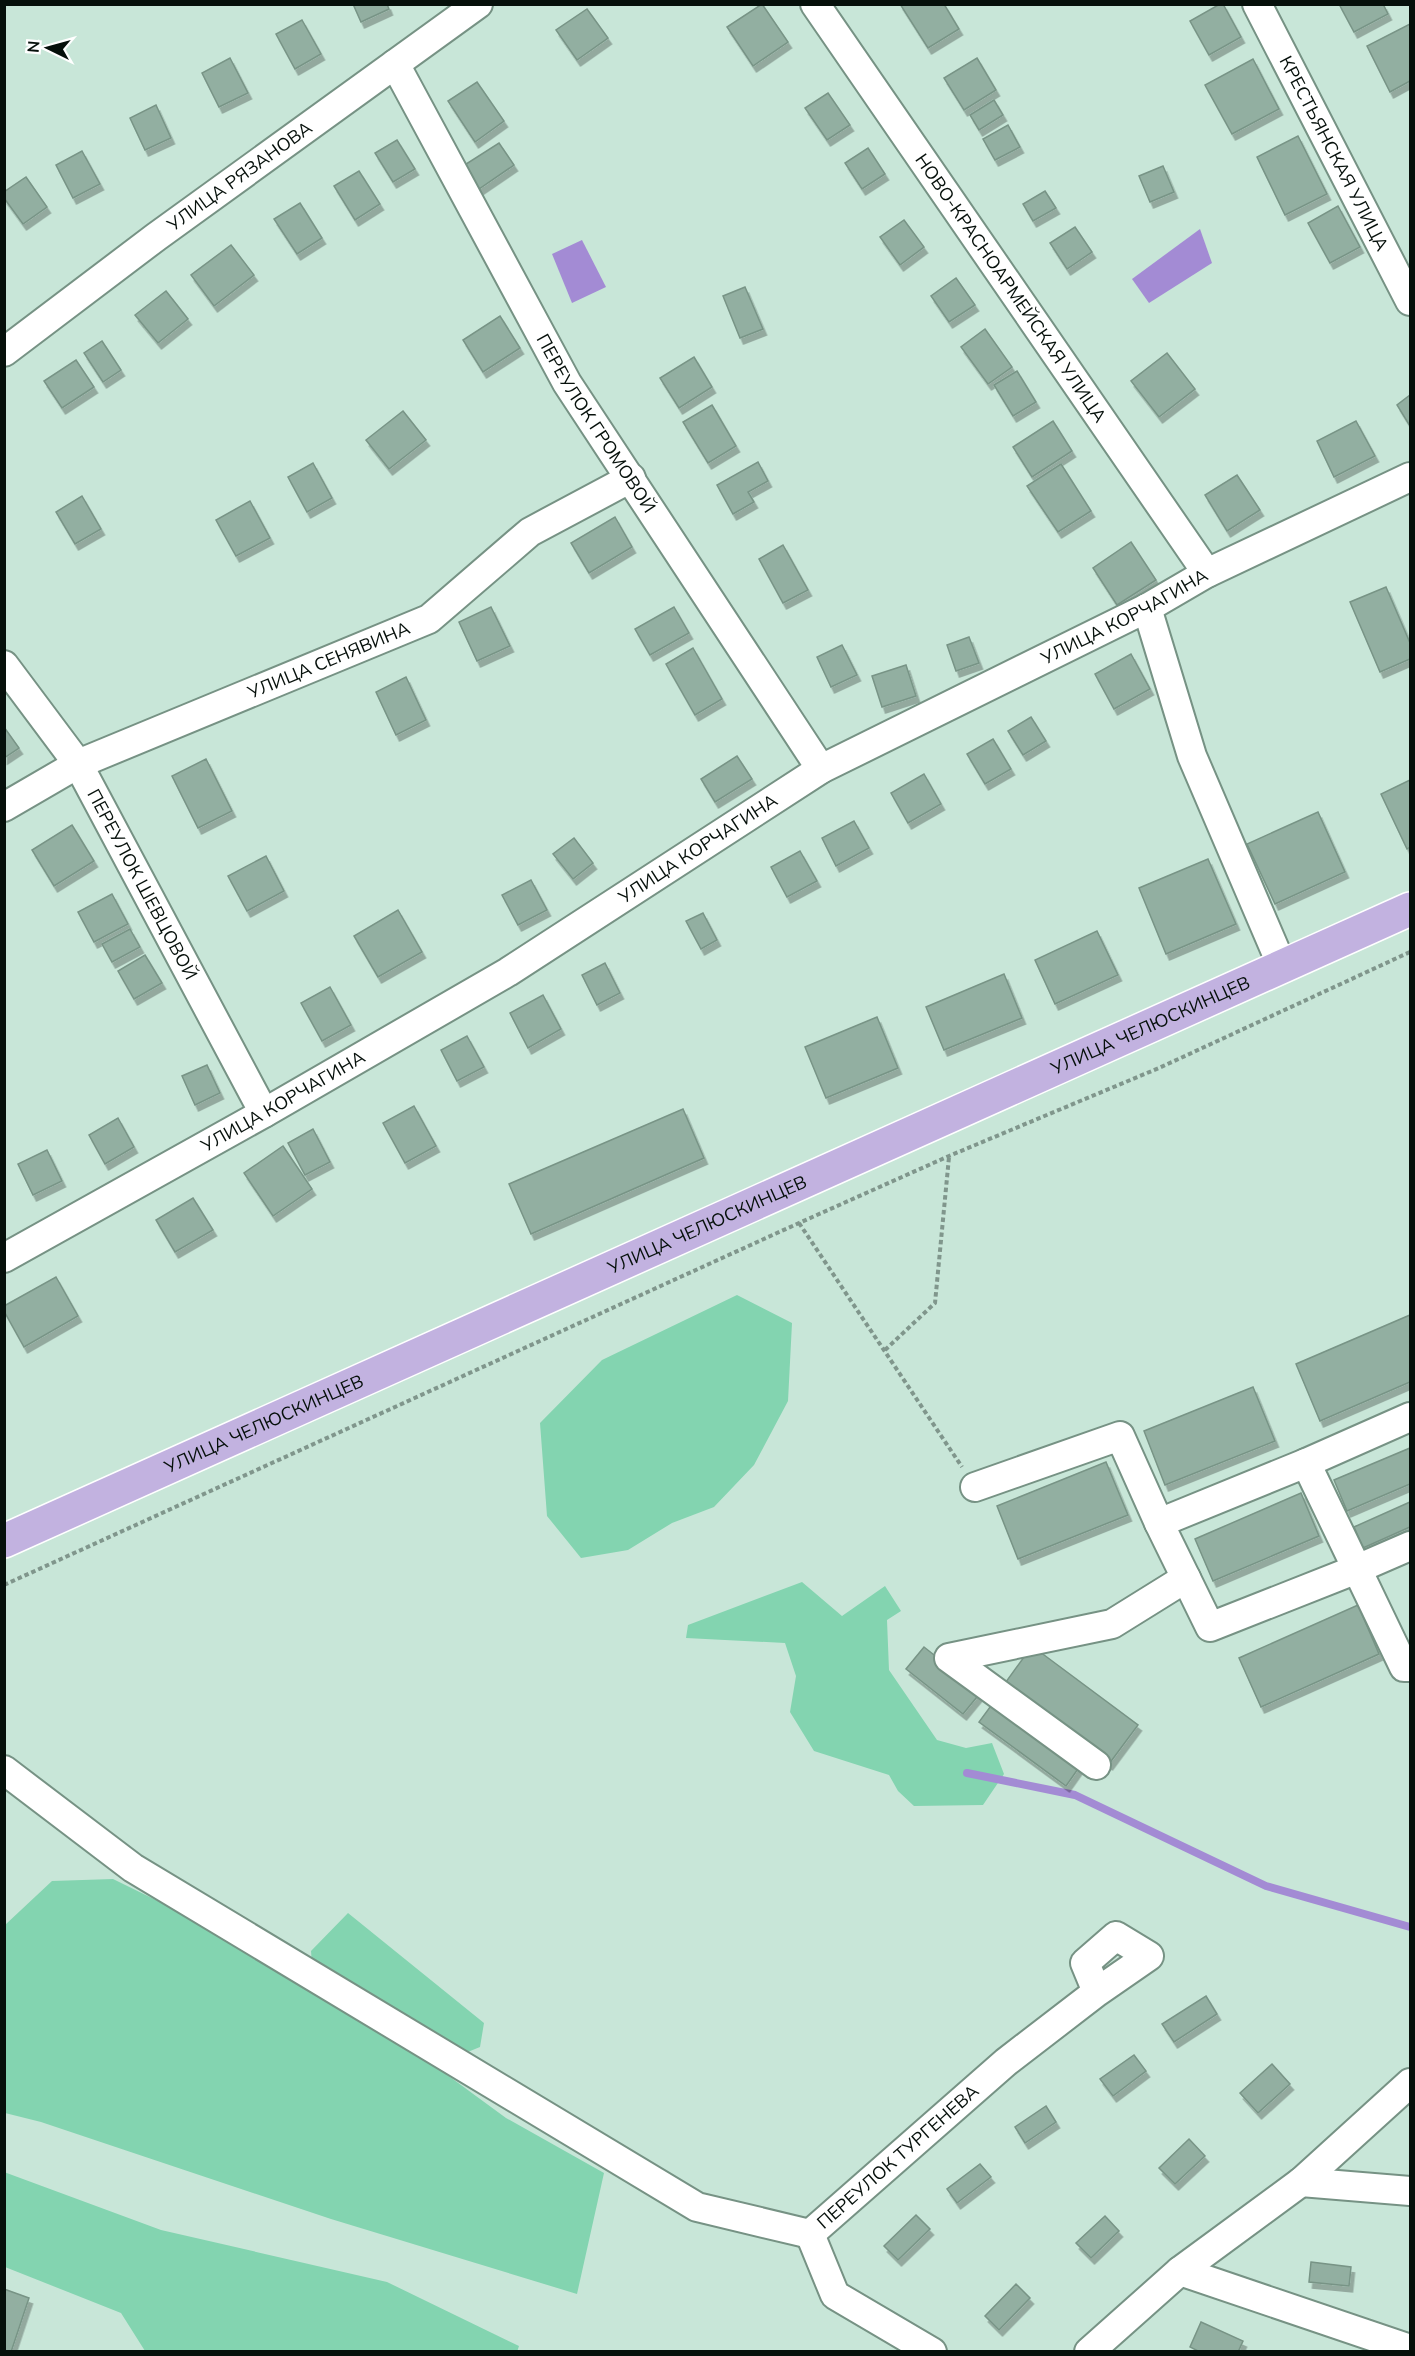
<svg xmlns="http://www.w3.org/2000/svg" width="1415" height="2356" font-family="Mulish,sans-serif">
  <style>
    .green { fill: #83d4b0 }
    .water { fill: #a38bd4 }
    .lines { fill: none; stroke-linecap: round; stroke-linejoin: round }
    .stream { stroke: #a38bd4; stroke-width: 8 }
    .building { fill: #92afa1; stroke: #789486; stroke-width: 1.5; filter: url(#shadow) }
    .minor-casing { stroke: #769284; stroke-width: 32 }
    .major-casing { stroke: #fff; stroke-width: 36 }
    .path { stroke: #80968c; stroke-width: 4; stroke-dasharray: 4.5 3; stroke-linecap: butt }
    .minor { stroke: #fff; stroke-width: 28 }
    .major { stroke: #c2b2e0; stroke-width: 33 }
    .labels { text-anchor: middle; stroke-width: 4.5; stroke-linejoin: round; paint-order: stroke }
    .street-label { font-size: 18px; fill: #06100b; stroke: #fff }
  </style>
  <defs>
    <filter id="shadow"><feDropShadow dx="3.5" dy="6" stdDeviation="0" flood-color="#0004"/></filter>
  </defs>
  <rect width="100%" height="100%" fill="#c8e6d8"/>
  <g class="green">
    <polygon points="737,1295 792,1323 788,1401 754,1465 714,1507 672,1523 628,1550 581,1558 547,1516 540,1423 602,1360"/>
    <polygon points="802,1582 842,1616 885,1586 901,1611 887,1620 889,1670 937,1740 966,1748 992,1743 1004,1774 983,1805 914,1806 898,1791 889,1775 814,1751 790,1712 796,1676 785,1643 686,1638 688,1625"/>
    <polygon points="113,1879 313,1977 311,1951 348,1913 484,2023 480,2047 453,2058 420,2055 506,2118 604,2173 577,2294 331,2219 41,2122 5,2113 5,1925 52,1881"/>
    <polygon points="4,2172 161,2230 387,2282 519,2346 517,2352 145,2351 121,2313 5,2267"/>
  </g>
  <g class="water">
    <polygon points="1200,229 1212,263 1149,303 1132,279"/>
    <polygon points="582,240 606,287 572,303 552,254"/>
  </g>
  <g class="lines">
    <polyline class="stream" points="967,1773 1075,1795 1266,1886 1410,1927"/>
  </g>
  <g class="building">
    <polygon points="353,4 387,4 389,9 361,22"/>
    <polygon points="762,4 788,42 753,66 727,27"/>
    <polygon points="900,4 944,4 959,29 928,48"/>
    <polygon points="1220,4 1223,4 1241,37 1209,55 1190,21"/>
    <polygon points="1339,4 1383,4 1388,14 1354,32"/>
    <polygon points="587,9 608,38 577,60 556,30"/>
    <polygon points="302,20 321,54 295,69 276,34"/>
    <polygon points="1410,24 1410,81 1390,92 1367,46"/>
    <polygon points="230,58 248,93 219,107 202,73"/>
    <polygon points="977,58 996,90 964,110 944,78"/>
    <polygon points="1253,59 1279,109 1232,134 1205,85"/>
    <polygon points="477,82 504,121 475,142 448,101"/>
    <polygon points="828,93 850,125 827,140 805,108"/>
    <polygon points="994,100 1003,115 979,130 970,115"/>
    <polygon points="156,105 171,138 145,150 130,118"/>
    <polygon points="1008,125 1020,147 995,160 983,139"/>
    <polygon points="1298,136 1327,194 1285,215 1257,157"/>
    <polygon points="397,140 415,169 393,182 375,153"/>
    <polygon points="499,143 514,165 479,189 463,166"/>
    <polygon points="868,148 885,174 862,189 845,163"/>
    <polygon points="82,151 100,184 73,198 56,165"/>
    <polygon points="1163,166 1174,192 1150,202 1139,176"/>
    <polygon points="359,171 380,204 355,220 334,186"/>
    <polygon points="26,177 47,207 23,224 4,198 4,192"/>
    <polygon points="1045,191 1056,208 1033,221 1023,204"/>
    <polygon points="300,203 322,238 297,254 274,219"/>
    <polygon points="1338,206 1360,247 1330,263 1308,223"/>
    <polygon points="904,220 924,247 900,265 880,237"/>
    <polygon points="1075,227 1092,252 1067,269 1050,243"/>
    <polygon points="231,245 254,275 214,306 191,275"/>
    <polygon points="956,278 975,305 949,322 931,296"/>
    <polygon points="745,287 763,329 740,338 723,296"/>
    <polygon points="166,291 188,319 158,343 135,315"/>
    <polygon points="500,316 520,348 483,372 463,340"/>
    <polygon points="985,329 1012,367 988,384 961,347"/>
    <polygon points="102,341 121,370 103,382 84,353"/>
    <polygon points="1167,353 1195,389 1159,417 1131,381"/>
    <polygon points="694,357 712,387 679,408 660,378"/>
    <polygon points="76,360 94,387 62,408 44,381"/>
    <polygon points="1017,371 1036,402 1013,416 994,385"/>
    <polygon points="1410,395 1410,426 1397,405"/>
    <polygon points="712,405 736,446 708,463 683,422"/>
    <polygon points="403,411 426,440 389,469 366,440"/>
    <polygon points="1053,421 1072,451 1032,477 1013,447"/>
    <polygon points="1356,421 1375,456 1334,477 1317,441"/>
    <polygon points="758,462 768,481 748,492 754,502 733,514 717,485"/>
    <polygon points="313,463 332,498 307,512 288,477"/>
    <polygon points="1061,464 1091,511 1058,532 1027,486"/>
    <polygon points="1237,475 1260,510 1227,531 1205,495"/>
    <polygon points="82,496 101,529 75,544 56,512"/>
    <polygon points="250,501 270,538 236,556 216,520"/>
    <polygon points="615,517 632,547 589,573 571,543"/>
    <polygon points="1131,542 1156,580 1117,605 1093,568"/>
    <polygon points="783,545 808,590 783,603 759,559"/>
    <polygon points="1386,587 1410,643 1410,659 1380,672 1350,602"/>
    <polygon points="491,607 510,646 477,661 459,622"/>
    <polygon points="674,607 689,633 650,655 635,629"/>
    <polygon points="969,637 979,663 956,671 947,645"/>
    <polygon points="842,645 857,675 831,687 817,657"/>
    <polygon points="693,648 722,699 695,715 666,664"/>
    <polygon points="1131,654 1150,689 1114,709 1095,674"/>
    <polygon points="906,665 916,696 882,707 872,676"/>
    <polygon points="406,677 426,720 396,735 376,692"/>
    <polygon points="1031,717 1046,741 1023,755 1008,731"/>
    <polygon points="4,727 19,748 4,758"/>
    <polygon points="993,739 1011,769 985,784 967,754"/>
    <polygon points="737,756 752,779 715,802 701,779"/>
    <polygon points="206,759 232,811 198,828 172,776"/>
    <polygon points="924,774 941,804 908,823 891,793"/>
    <polygon points="1410,780 1410,847 1407,849 1381,794"/>
    <polygon points="1318,812 1345,872 1275,904 1247,844"/>
    <polygon points="854,821 869,848 836,866 822,838"/>
    <polygon points="72,825 94,861 54,886 32,850"/>
    <polygon points="574,838 593,863 573,879 553,854"/>
    <polygon points="800,851 817,881 787,897 771,867"/>
    <polygon points="266,856 284,891 247,911 228,876"/>
    <polygon points="1208,859 1236,924 1166,954 1139,888"/>
    <polygon points="531,880 547,910 518,925 502,895"/>
    <polygon points="112,894 128,924 94,942 78,912"/>
    <polygon points="398,910 422,952 378,977 354,936"/>
    <polygon points="703,913 717,940 701,949 686,921"/>
    <polygon points="130,929 140,947 112,962 102,944"/>
    <polygon points="1097,931 1118,975 1055,1004 1035,960"/>
    <polygon points="145,955 162,983 134,999 118,971"/>
    <polygon points="605,963 620,993 597,1005 582,975"/>
    <polygon points="1004,974 1022,1018 944,1050 926,1007"/>
    <polygon points="330,987 351,1025 322,1041 301,1003"/>
    <polygon points="543,995 561,1029 528,1048 510,1013"/>
    <polygon points="877,1017 898,1068 826,1098 805,1047"/>
    <polygon points="467,1036 484,1067 457,1081 441,1050"/>
    <polygon points="207,1065 220,1093 195,1105 182,1076"/>
    <polygon points="414,1106 436,1146 405,1163 383,1123"/>
    <polygon points="683,1109 704,1158 531,1234 509,1184"/>
    <polygon points="118,1118 134,1147 105,1164 89,1135"/>
    <polygon points="313,1129 330,1162 305,1175 288,1143"/>
    <polygon points="283,1146 312,1189 273,1216 244,1173"/>
    <polygon points="47,1150 62,1181 33,1195 18,1164"/>
    <polygon points="193,1198 213,1230 175,1252 156,1220"/>
    <polygon points="56,1277 78,1316 24,1347 4,1311 4,1306"/>
    <polygon points="1410,1315 1410,1382 1320,1421 1296,1364"/>
    <polygon points="1253,1387 1275,1441 1165,1485 1144,1431"/>
    <polygon points="1410,1448 1410,1484 1347,1511 1334,1480"/>
    <polygon points="1106,1462 1128,1515 1018,1559 997,1506"/>
    <polygon points="1301,1493 1319,1536 1213,1581 1195,1539"/>
    <polygon points="1410,1502 1410,1527 1363,1548 1354,1527"/>
    <polygon points="1358,1605 1379,1654 1261,1707 1239,1658"/>
    <polygon points="1032,1646 1138,1725 1109,1764 1003,1686"/>
    <polygon points="924,1647 981,1692 963,1714 906,1669"/>
    <polygon points="993,1703 1080,1766 1066,1786 979,1722"/>
    <polygon points="1206,1996 1217,2014 1174,2042 1162,2024"/>
    <polygon points="1134,2055 1146,2071 1113,2096 1100,2079"/>
    <polygon points="1272,2064 1290,2084 1258,2113 1240,2093"/>
    <polygon points="1046,2106 1056,2122 1025,2143 1015,2127"/>
    <polygon points="1189,2139 1205,2156 1175,2184 1159,2168"/>
    <polygon points="980,2164 991,2177 957,2203 947,2189"/>
    <polygon points="916,2215 930,2229 898,2260 884,2246"/>
    <polygon points="1105,2216 1119,2231 1091,2258 1076,2243"/>
    <polygon points="1311,2262 1351,2267 1349,2286 1309,2282"/>
    <polygon points="1016,2284 1030,2298 999,2330 985,2316"/>
    <polygon points="4,2289 29,2298 11,2352 4,2352"/>
    <polygon points="1201,2322 1243,2341 1238,2352 1200,2352 1190,2347"/>
  </g>
  <g class="lines">
    <defs>
      <g id="minor">
        <path id="s1" d="M815,4L1207,573"/>
        <path id="s2" d="M1257,4L1410,301"/>
        <path id="s3" d="M395,64L567,383L821,769"/>
        <path id="s4" d="M4,352L156,237L478,4"/>
        <polyline points="1147,608 1192,756 1282,966"/>
        <path id="s5" d="M4,665L78,764L264,1113"/>
        <path id="s6" d="M4,807L78,764L429,619L530,532L631,478"/>
        <path id="s7" d="M4,1258L264,1113L508,972L821,769L1147,608L1207,573L1410,477"/>
        <polyline points="1410,1417 1306,1463 1404,1667 1410,1667"/>
        <polyline points="1306,1463 1159,1523 1210,1627 1357,1569 1410,1546"/>
        <polyline points="975,1487 1120,1436 1159,1523"/>
        <polyline points="1096,1765 949,1658 1112,1624 1186,1578"/>
        <polyline points="4,1770 133,1868 697,2207 810,2234"/>
        <polyline points="1301,2182 1410,2191"/>
        <path id="s8" d="M810,2234L1006,2062L1097,1992L1085,1963L1116,1936L1149,1956L1097,1992"/>
        <polyline points="810,2234 835,2295 932,2352"/>
        <polyline points="1180,2271 1410,2349"/>
        <polyline points="1089,2352 1180,2271 1301,2182 1410,2083"/>
      </g>
      <g id="major">
        <path id="s9" d="M4,1541L1410,909"/>
      </g>
    </defs>
    <use href="#minor" class="minor-casing"/>
    <use href="#major" class="major-casing"/>
    <g class="path">
      <polyline points="799,1223 962,1467"/>
      <polyline points="885,1350 935,1303 949,1157"/>
      <polyline points="4,1585 799,1223 949,1156 1159,1068 1410,952"/>
    </g>
    <use href="#minor" class="minor"/>
    <use href="#major" class="major"/>
  </g>
  <g class="labels">
    <g class="street-label">
      <text dy="6" stroke="none"><textPath href="#s2" startOffset="168">КРЕСТЬЯНСКАЯ УЛИЦА</textPath></text>
      <text dy="6" stroke="none"><textPath href="#s4" startOffset="294">УЛИЦА РЯЗАНОВА</textPath></text>
      <text dy="6" stroke="none"><textPath href="#s1" startOffset="345">НОВО-КРАСНОАРМЕЙСКАЯ УЛИЦА</textPath></text>
      <text dy="6" stroke="none"><textPath href="#s3" startOffset="412">ПЕРЕУЛОК ГРОМОВОЙ</textPath></text>
      <text dy="6" stroke="none"><textPath href="#s7" startOffset="1292">УЛИЦА КОРЧАГИНА</textPath></text>
      <text dy="6" stroke="none"><textPath href="#s6" startOffset="357">УЛИЦА СЕНЯВИНА</textPath></text>
      <text dy="6" stroke="none"><textPath href="#s7" startOffset="806">УЛИЦА КОРЧАГИНА</textPath></text>
      <text dy="6" stroke="none"><textPath href="#s5" startOffset="260">ПЕРЕУЛОК ШЕВЦОВОЙ</textPath></text>
      <text dy="6" stroke="none"><textPath href="#s9" startOffset="1257">УЛИЦА ЧЕЛЮСКИНЦЕВ</textPath></text>
      <text dy="6" stroke="none"><textPath href="#s7" startOffset="320">УЛИЦА КОРЧАГИНА</textPath></text>
      <text dy="6" stroke="none"><textPath href="#s9" startOffset="771">УЛИЦА ЧЕЛЮСКИНЦЕВ</textPath></text>
      <text dy="6" stroke="none"><textPath href="#s9" startOffset="285">УЛИЦА ЧЕЛЮСКИНЦЕВ</textPath></text>
      <text dy="6" stroke="none"><textPath href="#s8" startOffset="117">ПЕРЕУЛОК ТУРГЕНЕВА</textPath></text>
    </g>
  </g>
  <rect width="1415" height="2356" fill="none" stroke="#06100b" stroke-width="12"/>
  <g transform="translate(48 48) rotate(275)" stroke="#ffffff" stroke-width="4.5" paint-order="stroke">
  <path d="M0-4.5L10 22L0 15L-10 22Z" fill="#06100b"/>
  <text y="-9" font-size="16" font-weight="bold" text-anchor="middle" fill="#06100b">N</text>
  </g>
</svg>
